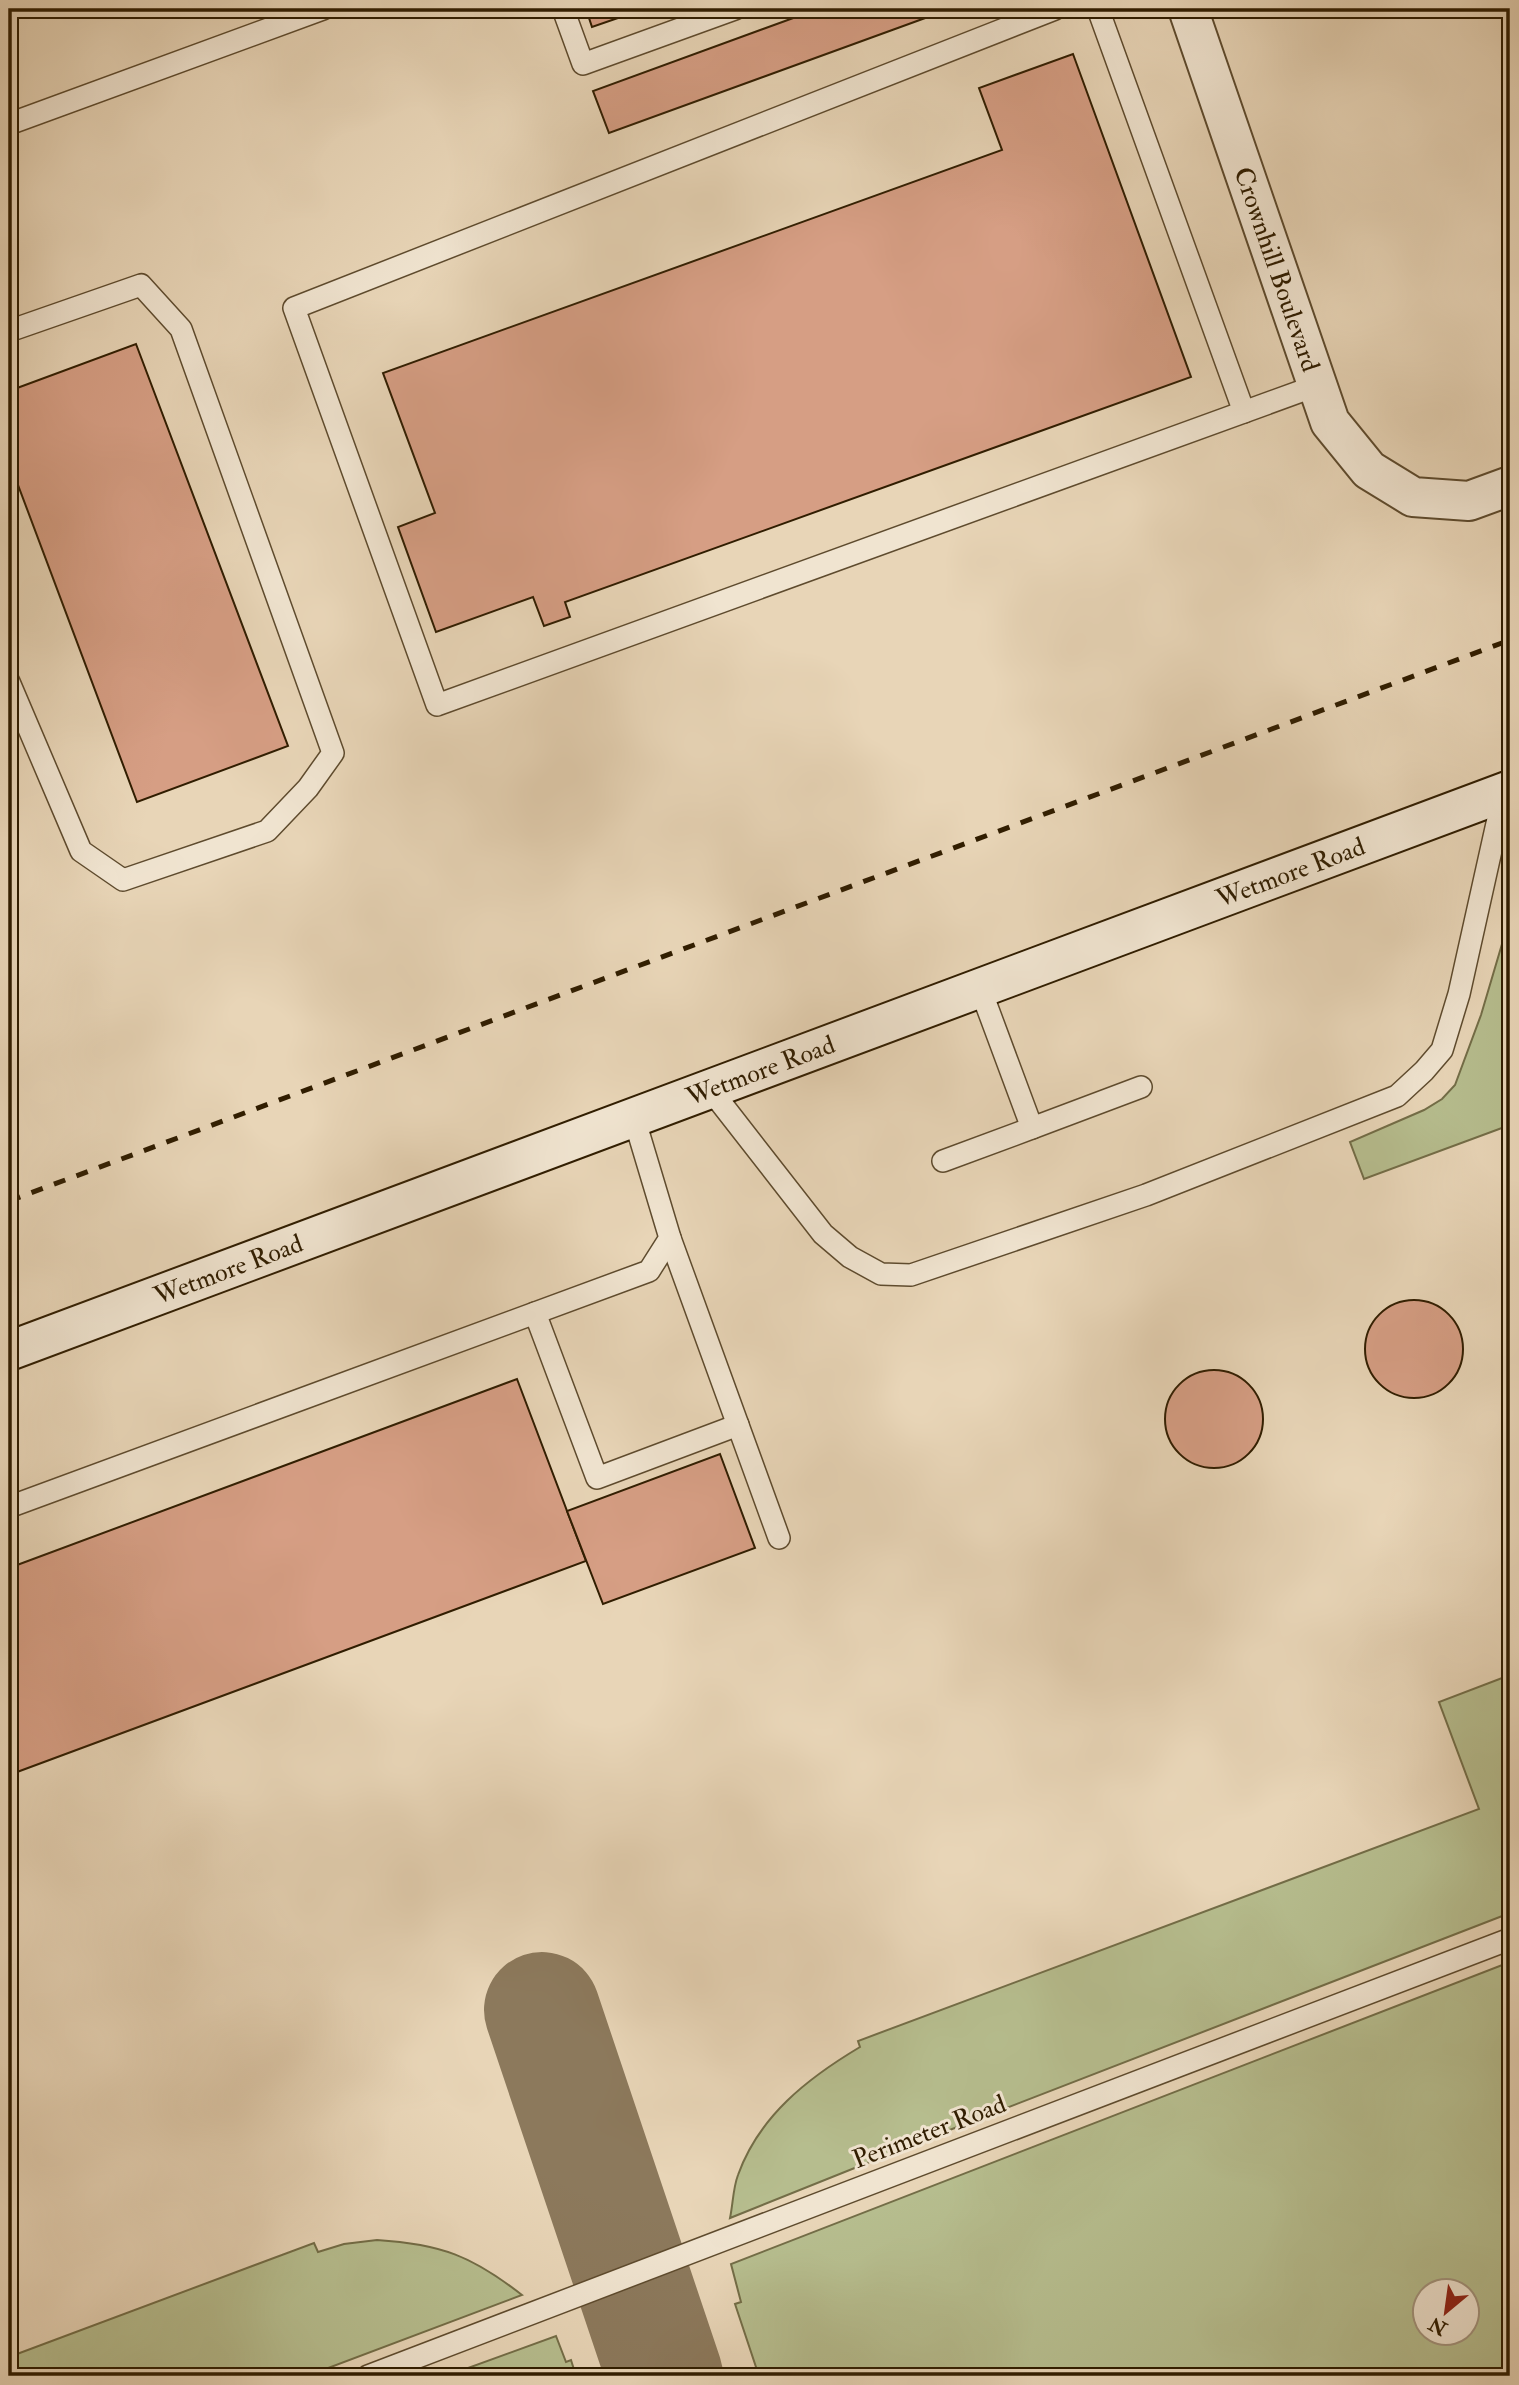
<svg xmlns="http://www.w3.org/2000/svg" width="1519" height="2385" font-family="'IM FELL Double Pica',serif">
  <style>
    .green { fill: #b6bd8e; stroke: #736d47; stroke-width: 2; fill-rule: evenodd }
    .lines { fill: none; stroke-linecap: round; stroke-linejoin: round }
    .taxiway { stroke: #8c795c; stroke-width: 116 }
    .building { fill: #d69e84; stroke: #301d00; stroke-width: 2 }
    .lane-casing { stroke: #5e4b2e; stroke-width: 24 }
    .street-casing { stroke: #5e4b2e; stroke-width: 42 }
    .secondary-casing { stroke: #301d00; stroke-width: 42 }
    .lane { stroke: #f0e4d0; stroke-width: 21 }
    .street { stroke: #f0e4d0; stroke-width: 38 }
    .secondary { stroke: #f0e4d0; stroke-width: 38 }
    .rail { stroke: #301d00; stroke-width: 5; stroke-dasharray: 12 12; stroke-linecap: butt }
    .labels { text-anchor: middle; stroke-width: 6; stroke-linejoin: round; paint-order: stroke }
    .street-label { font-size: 26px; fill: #301d00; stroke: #f0e4d0 }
  </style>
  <rect width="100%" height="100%" fill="#e8d5b7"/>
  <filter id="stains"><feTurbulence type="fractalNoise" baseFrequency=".00286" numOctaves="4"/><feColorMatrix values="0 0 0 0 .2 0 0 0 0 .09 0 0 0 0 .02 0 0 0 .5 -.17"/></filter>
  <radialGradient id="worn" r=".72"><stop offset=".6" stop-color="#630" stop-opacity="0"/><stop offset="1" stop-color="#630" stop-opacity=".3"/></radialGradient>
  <g class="green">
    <polygon points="1510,917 1510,1125 1364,1179 1350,1142 1424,1110 1442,1099 1455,1085 1481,1015"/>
    <path d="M1510,1675V1913L947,2131L730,2218C733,2204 733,2188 738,2175C759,2116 808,2078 860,2047L858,2041L1479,1809L1439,1702Z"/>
    <path d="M1510,1962V2376H759L735,2304L741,2302L731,2264ZM1424,2290H1466V2332H1424Z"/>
    <path d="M377,2240C441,2244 472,2256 522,2295L307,2376H9V2357L314,2243L318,2252L344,2244Z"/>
    <polygon points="556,2336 566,2362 571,2360 576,2376 446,2376"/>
  </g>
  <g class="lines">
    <polyline class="taxiway" points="542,2010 665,2376"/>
  </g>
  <g class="building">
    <polygon points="586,9 644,9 592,27"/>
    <polygon points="818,9 950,9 609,133 593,91"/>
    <polygon points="1073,54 1191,377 565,602 570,617 544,626 533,597 436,632 398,527 435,513 383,373 1002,150 979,88"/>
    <polygon points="136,344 288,746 137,802 9,461 9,391"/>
    <circle cx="1414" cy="1349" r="49"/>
    <circle cx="1214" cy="1419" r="49"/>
    <polygon points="517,1379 586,1561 9,1775 9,1568"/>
    <polygon points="720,1454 755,1548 603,1604 567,1511"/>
  </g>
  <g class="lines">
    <defs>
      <g id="lane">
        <polyline points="563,9 583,64 735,9"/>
        <polyline points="1055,9 294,308 437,705 1318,385"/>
        <polyline points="1098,9 1244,412"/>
        <polyline points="9,124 323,9"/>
        <polyline points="9,331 141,285 181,329 333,753 308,788 267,831 123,880 81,851 9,682"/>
        <polyline points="980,988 1032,1128 1141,1087"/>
        <polyline points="710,1089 823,1234 850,1257 881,1274 911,1275 1146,1195 1397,1096 1424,1071 1442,1050 1459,994 1504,792"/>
        <polyline points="943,1161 1032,1128"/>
        <polyline points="670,1238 779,1538"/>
        <polyline points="535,1313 597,1478 738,1425"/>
        <polyline points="9,1507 649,1271 670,1238 634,1118"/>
        <polyline points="368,2376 1510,1939"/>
      </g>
      <g id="street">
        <path id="s1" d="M1188,9L1330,422L1369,470L1413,497L1469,501L1510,486"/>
      </g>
      <g id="secondary">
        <path id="s2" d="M9,1351L1510,790"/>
      </g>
    </defs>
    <use href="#lane" class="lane-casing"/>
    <use href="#street" class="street-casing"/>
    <use href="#secondary" class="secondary-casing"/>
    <use href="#lane" class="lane"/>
    <use href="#street" class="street"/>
    <use href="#secondary" class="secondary"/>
    <polyline class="rail" points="9,1201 1510,640"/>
  </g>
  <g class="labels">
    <g class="street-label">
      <text dy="9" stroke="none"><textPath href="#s1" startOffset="275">Crownhill Boulevard</textPath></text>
      <text dy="9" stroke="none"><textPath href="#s2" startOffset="1368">Wetmore Road</textPath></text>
      <text dy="9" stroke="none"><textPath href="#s2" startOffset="802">Wetmore Road</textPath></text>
      <text dy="9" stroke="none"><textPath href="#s2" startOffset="234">Wetmore Road</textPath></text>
      <text transform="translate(929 2131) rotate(-21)" y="9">Perimeter Road</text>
    </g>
  </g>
  <rect width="1519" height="2385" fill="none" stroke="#e8d5b7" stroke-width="35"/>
  <rect x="10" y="10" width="1498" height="2364" fill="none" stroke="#301d00" stroke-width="3.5"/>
  <rect x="18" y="18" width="1484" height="2350" fill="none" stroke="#301d00" stroke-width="2"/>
  <g transform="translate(1446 2312) rotate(209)"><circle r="33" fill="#f0e4d0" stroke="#a3947d" stroke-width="2"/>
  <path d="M0-5L12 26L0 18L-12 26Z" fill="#8f2418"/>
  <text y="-10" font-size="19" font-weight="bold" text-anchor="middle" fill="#301d00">N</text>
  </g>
  <rect width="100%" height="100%" filter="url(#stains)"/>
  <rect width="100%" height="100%" fill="url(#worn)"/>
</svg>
